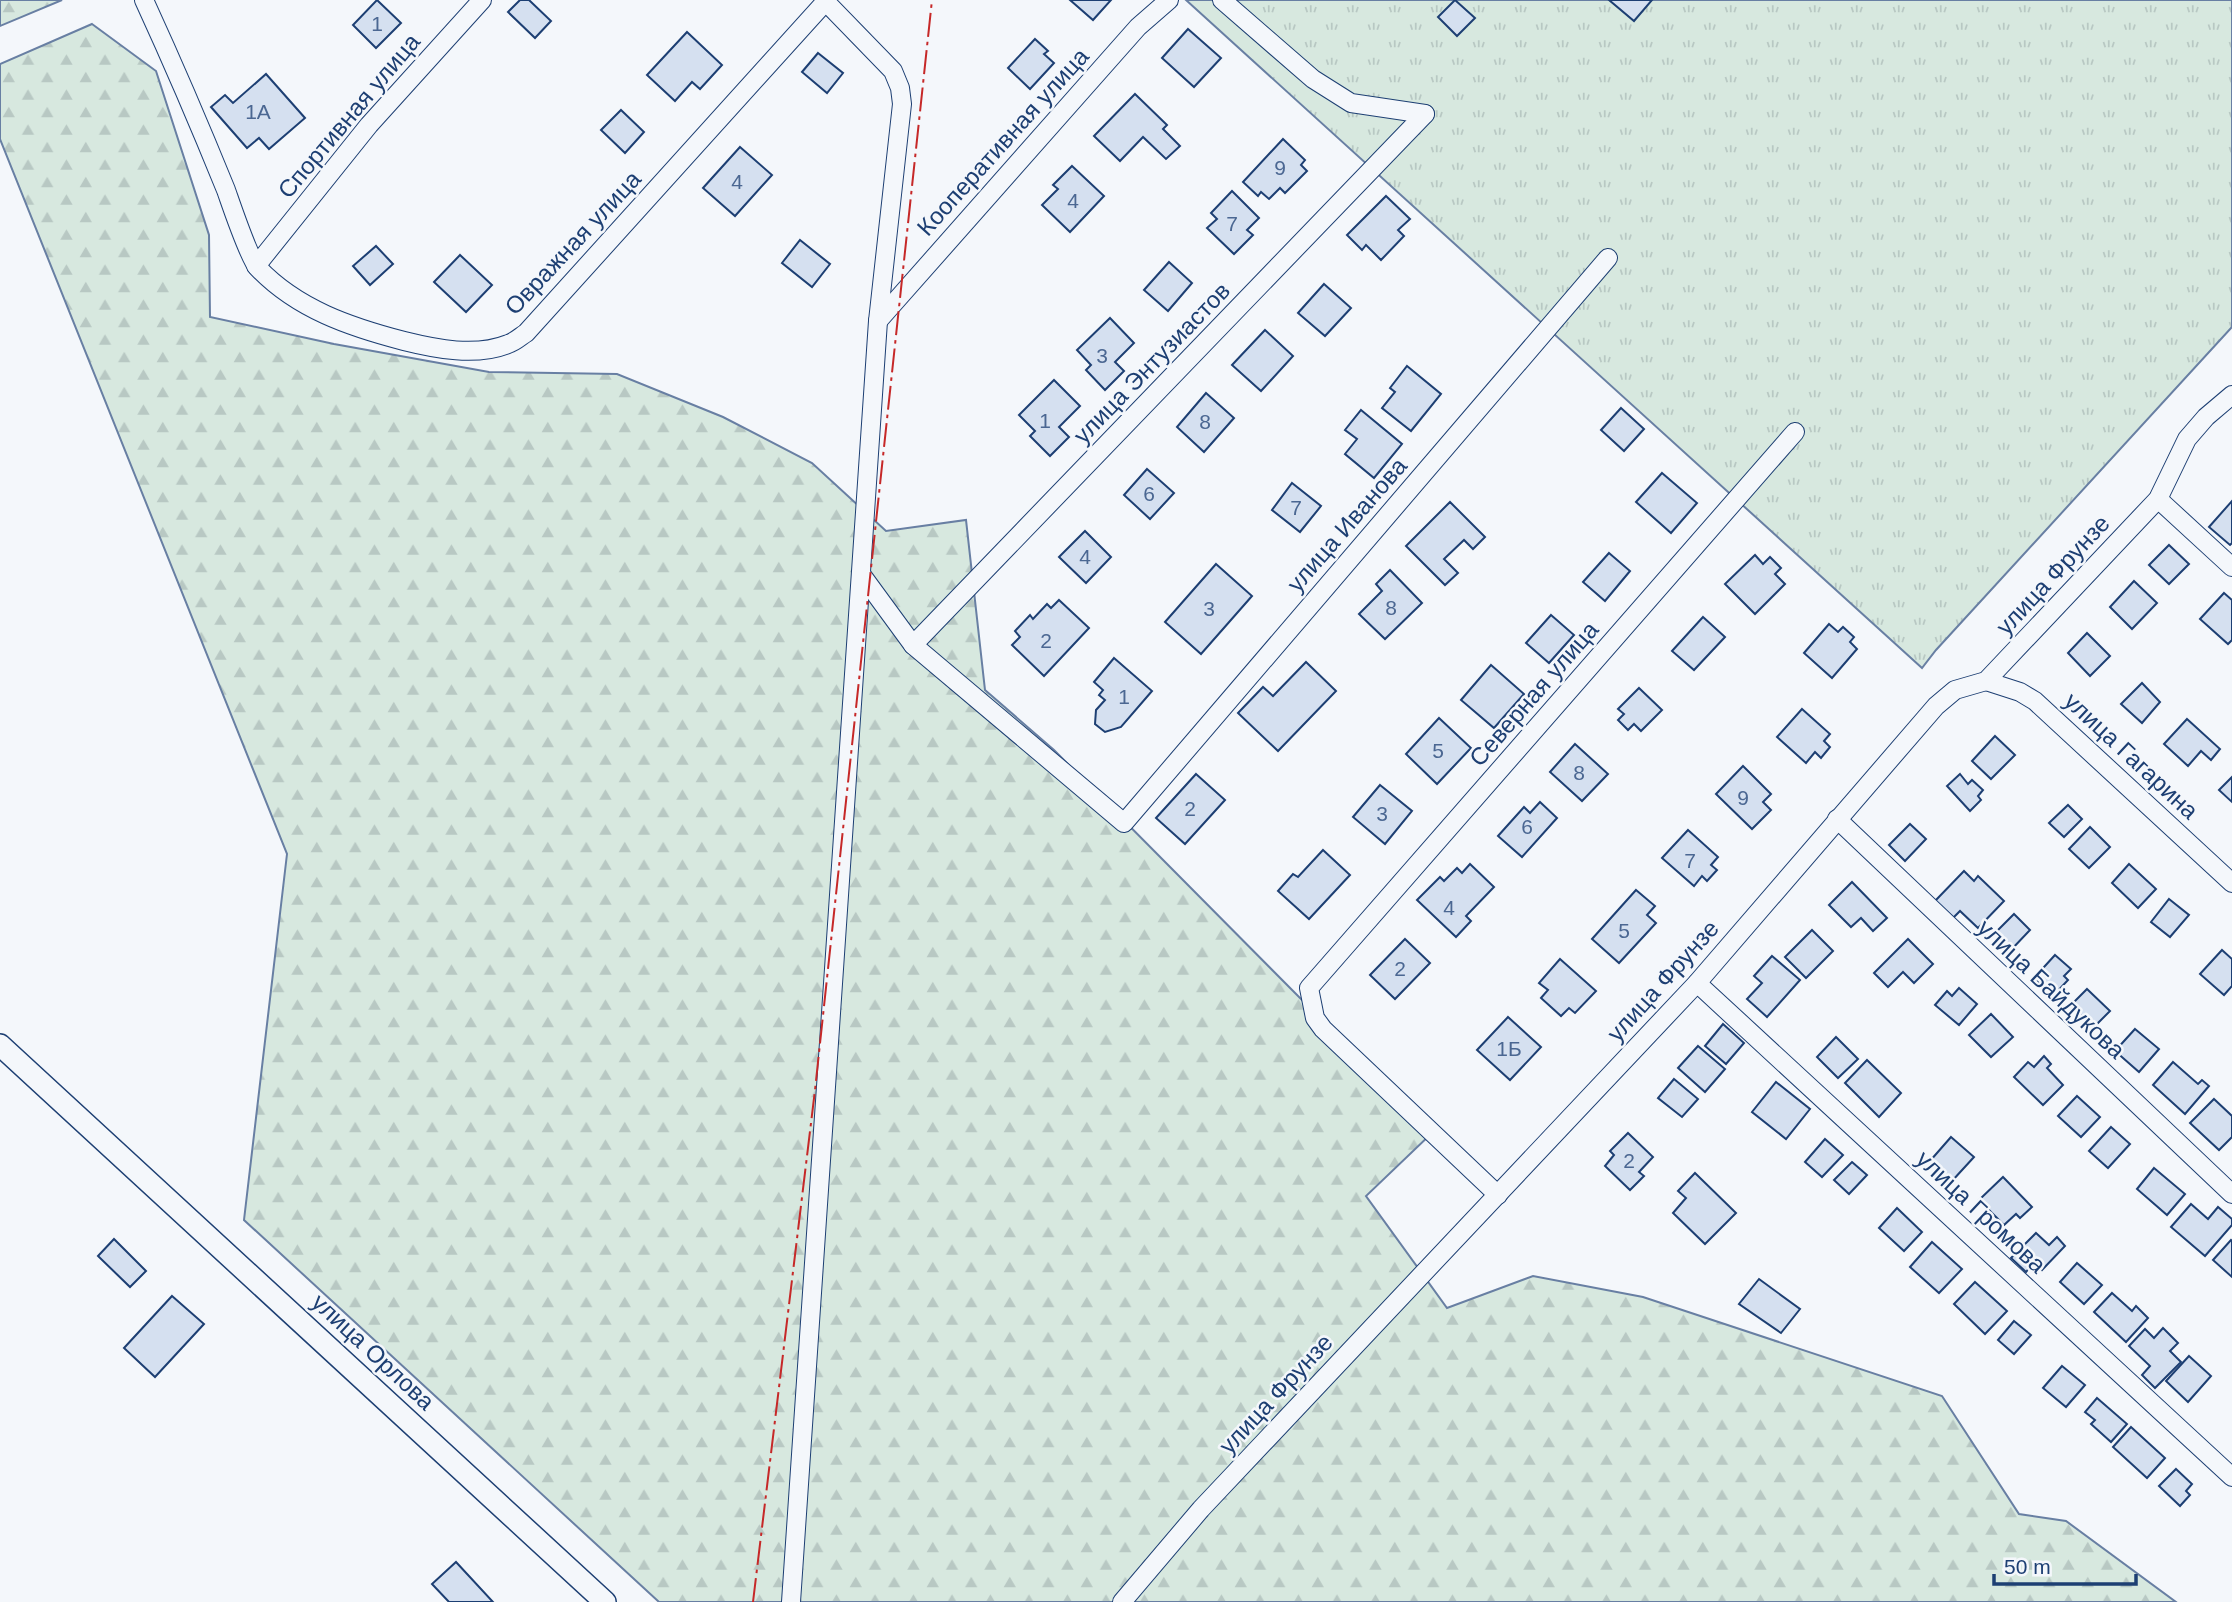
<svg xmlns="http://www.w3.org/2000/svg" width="2232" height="1602" font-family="Arial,sans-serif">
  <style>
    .grass { fill: url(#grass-tufts); stroke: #687fa3; stroke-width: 2 }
    .forest { fill: url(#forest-firs); stroke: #687fa3; stroke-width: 2 }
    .building { fill: #d5e0f0; stroke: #1d3f73; stroke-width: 2 }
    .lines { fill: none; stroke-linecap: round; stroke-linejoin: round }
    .minor-casing { stroke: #1d3f73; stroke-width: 20 }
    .tertiary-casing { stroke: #1d3f73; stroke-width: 24 }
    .minor { stroke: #f4f7fb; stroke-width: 18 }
    .tertiary { stroke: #f4f7fb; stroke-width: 21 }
    .power { stroke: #c62828; stroke-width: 2; stroke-dasharray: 24 5 3.5 5; stroke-linecap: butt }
    .labels { text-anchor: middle; stroke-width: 5; stroke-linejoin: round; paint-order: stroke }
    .number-label { font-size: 21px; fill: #4b6792 }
    .street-label { font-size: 24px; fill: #1d3f73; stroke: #f4f7fb }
  </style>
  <defs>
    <pattern id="grass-tufts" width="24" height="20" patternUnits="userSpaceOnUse" patternTransform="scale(1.75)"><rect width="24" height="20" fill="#d7e8df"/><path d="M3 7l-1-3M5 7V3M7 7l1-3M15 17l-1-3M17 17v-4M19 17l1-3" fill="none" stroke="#b8c8c3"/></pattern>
    <pattern id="forest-firs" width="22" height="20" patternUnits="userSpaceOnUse" patternTransform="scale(1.75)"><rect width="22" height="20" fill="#d7e8df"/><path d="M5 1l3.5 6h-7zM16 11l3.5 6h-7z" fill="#b8c8c3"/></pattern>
  </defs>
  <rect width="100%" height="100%" fill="#f4f7fb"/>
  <polygon class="grass" points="1186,0 2232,0 2232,327 1936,650 1922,668"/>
  <g class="forest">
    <polygon points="0,0 62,0 0,26"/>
    <polygon points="92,24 156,71 209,235 210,317 334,344 489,372 617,374 723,417 812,463 886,531 966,520 985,690 1054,750 1433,1132 1366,1196 1447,1308 1533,1276 1643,1297 1942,1396 2019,1514 2066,1521 2176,1602 659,1602 244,1220 287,854 0,139 0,64"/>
  </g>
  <g class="building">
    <polygon points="377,0 401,23 376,48 353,25"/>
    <polygon points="520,0 529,0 551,21 535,38 508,12"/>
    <polygon points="1070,0 1111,0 1093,20"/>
    <polygon points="1455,0 1475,18 1457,36 1438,17"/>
    <polygon points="1609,0 1652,0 1634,21"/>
    <polygon points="1188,29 1221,58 1194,87 1162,58"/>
    <polygon points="687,32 722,65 700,89 692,82 675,101 647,75"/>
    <polygon points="1035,39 1048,51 1044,54 1054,63 1030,89 1008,68"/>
    <polygon points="818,53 843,73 827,93 802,72"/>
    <polygon points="266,74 305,118 269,149 259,138 247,148 211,107 225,95 233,103"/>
    <polygon points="1135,94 1167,125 1163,129 1180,146 1166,159 1143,137 1120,161 1094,136"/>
    <polygon points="621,110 644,132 625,153 601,130"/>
    <polygon points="1283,139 1305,160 1301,165 1307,171 1285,193 1280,188 1269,199 1261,192 1258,196 1243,182"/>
    <polygon points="740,147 772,175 735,216 703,188"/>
    <polygon points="1072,166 1104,196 1070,232 1042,205 1058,189 1053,185"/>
    <polygon points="1232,191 1259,218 1247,230 1253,235 1234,254 1207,228 1217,219 1211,213"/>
    <polygon points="1386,196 1410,219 1398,230 1404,236 1381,260 1366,245 1362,250 1347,235"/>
    <polygon points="800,240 830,264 812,287 782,263"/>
    <polygon points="376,246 393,264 370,285 353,266"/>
    <polygon points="460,255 492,285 466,312 434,282"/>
    <polygon points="1169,262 1192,283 1168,311 1144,290"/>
    <polygon points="1324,284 1351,308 1325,336 1298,313"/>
    <polygon points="1110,318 1134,343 1115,362 1124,371 1105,390 1086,370 1091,365 1077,350"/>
    <polygon points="1265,330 1293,356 1261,391 1232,365"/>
    <polygon points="1407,366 1441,394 1411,431 1382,408 1395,392 1390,388"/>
    <polygon points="1054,380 1080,406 1059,427 1069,437 1050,456 1030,436 1035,431 1019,415"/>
    <polygon points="1206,393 1234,418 1204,452 1177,427"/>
    <polygon points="1621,408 1644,429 1624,451 1601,430"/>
    <polygon points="1361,410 1402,444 1374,478 1345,454 1357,439 1345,430"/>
    <polygon points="1147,469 1174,493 1150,519 1124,495"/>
    <polygon points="1662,473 1697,503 1671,533 1636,502"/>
    <polygon points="1292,483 1321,506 1300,532 1272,510"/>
    <polygon points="2232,501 2232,543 2230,545 2209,527"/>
    <polygon points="1450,502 1485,537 1473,549 1464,540 1444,559 1458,573 1445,585 1406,546"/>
    <polygon points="1085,531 1111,557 1086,583 1059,557"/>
    <polygon points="2169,545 2189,564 2169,584 2149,565"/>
    <polygon points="1609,553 1630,571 1605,601 1583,582"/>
    <polygon points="1755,555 1763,564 1770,557 1781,568 1775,574 1785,584 1755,614 1725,584"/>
    <polygon points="1216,564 1252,596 1201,654 1165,622"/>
    <polygon points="1390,570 1422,603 1385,639 1359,614 1382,591 1376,584"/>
    <polygon points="2134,581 2157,603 2132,629 2110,607"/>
    <polygon points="2224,593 2232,600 2232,640 2228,644 2200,619"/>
    <polygon points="1059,600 1089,628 1044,676 1012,645 1020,637 1015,631 1030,615 1033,619 1047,604 1051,608"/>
    <polygon points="1551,615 1574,635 1549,663 1526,643"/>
    <polygon points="1703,617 1725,637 1694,670 1672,651"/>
    <polygon points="1829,624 1838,632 1843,627 1854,637 1850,642 1857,649 1832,678 1804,653"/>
    <polygon points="2087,633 2110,656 2090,676 2068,653"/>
    <polygon points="1114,658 1152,691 1121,727 1105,732 1095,724 1096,710 1105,700 1099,695 1103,690 1094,682"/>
    <polygon points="1306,662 1336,691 1278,751 1238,713 1263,687 1273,696"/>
    <polygon points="1491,665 1524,694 1494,728 1461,700"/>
    <polygon points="2142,683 2160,702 2142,723 2121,704"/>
    <polygon points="1639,688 1662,710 1641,731 1634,724 1628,730 1618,720 1624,714 1618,709"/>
    <polygon points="1802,709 1830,734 1824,741 1830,747 1821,758 1815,752 1806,763 1777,737"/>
    <polygon points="1439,718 1471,748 1437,784 1406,754"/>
    <polygon points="2187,719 2220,749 2211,760 2201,751 2188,766 2164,744"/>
    <polygon points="1995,736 2015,755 1991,779 1972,761"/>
    <polygon points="1575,744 1608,774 1582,801 1550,772"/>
    <polygon points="1743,766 1771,794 1763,802 1771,810 1752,829 1716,794"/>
    <polygon points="1196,774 1225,800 1185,844 1156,818"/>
    <polygon points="1960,774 1968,784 1972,780 1983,790 1978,796 1981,800 1970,811 1947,786"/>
    <polygon points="2232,777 2232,802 2219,790"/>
    <polygon points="1380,785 1412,811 1385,844 1353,817"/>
    <polygon points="1540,802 1557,818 1522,857 1498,836 1524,807 1530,813"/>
    <polygon points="2068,805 2082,819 2064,837 2049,823"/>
    <polygon points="1910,824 1926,839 1905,861 1889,845"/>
    <polygon points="2090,827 2110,847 2089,868 2069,849"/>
    <polygon points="1688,830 1718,857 1711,865 1717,870 1707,881 1702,876 1694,886 1662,858"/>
    <polygon points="1323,850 1350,875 1309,919 1278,891 1293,874 1298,877"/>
    <polygon points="1470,864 1494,887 1466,916 1471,921 1456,937 1417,900 1440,877 1444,881 1457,868 1462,873"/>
    <polygon points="2129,864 2156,889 2138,908 2112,883"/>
    <polygon points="1964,871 1974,881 1978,876 2004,901 1978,928 1960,911 1953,918 1935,901"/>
    <polygon points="1852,882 1887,918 1873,931 1861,918 1851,927 1829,905"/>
    <polygon points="1636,890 1655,906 1647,915 1656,923 1619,963 1592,939"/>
    <polygon points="2169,899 2189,915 2170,937 2151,922"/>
    <polygon points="2014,914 2030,930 2010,951 1993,935"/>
    <polygon points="1812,930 1833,951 1806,978 1785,957"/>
    <polygon points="1405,939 1430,963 1395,999 1370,975"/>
    <polygon points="1908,939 1933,964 1914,983 1903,972 1888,987 1874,973"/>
    <polygon points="2222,950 2232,959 2232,986 2224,995 2200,974"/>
    <polygon points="2055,955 2071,969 2064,976 2068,980 2053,996 2034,978"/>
    <polygon points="1772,956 1800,980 1767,1017 1747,999 1762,983 1754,976"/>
    <polygon points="1560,959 1596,991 1575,1013 1569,1008 1561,1016 1541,998 1548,990 1539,983"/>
    <polygon points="1959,988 1977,1004 1959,1025 1935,1005 1947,991 1952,996"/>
    <polygon points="2087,989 2110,1011 2093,1028 2071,1005"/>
    <polygon points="1991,1014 2013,1037 1991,1057 1969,1035"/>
    <polygon points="1508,1017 1541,1047 1510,1080 1477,1050"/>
    <polygon points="1723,1024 1744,1043 1726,1064 1705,1046"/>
    <polygon points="2135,1029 2159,1049 2139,1072 2115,1051"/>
    <polygon points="1836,1037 1858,1059 1838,1078 1817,1057"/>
    <polygon points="1698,1046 1725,1069 1705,1092 1678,1068"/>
    <polygon points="2044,1056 2051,1064 2047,1068 2063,1085 2043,1105 2014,1077 2028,1062 2034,1067"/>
    <polygon points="1867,1060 1901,1093 1879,1117 1845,1083"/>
    <polygon points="2173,1062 2198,1084 2202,1080 2209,1086 2185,1114 2153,1085"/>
    <polygon points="1674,1079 1698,1099 1682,1117 1658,1098"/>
    <polygon points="1776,1082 1810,1109 1786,1139 1752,1112"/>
    <polygon points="2077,1096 2100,1117 2081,1137 2058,1116"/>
    <polygon points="2214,1099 2232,1116 2232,1137 2219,1150 2190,1123"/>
    <polygon points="2111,1127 2130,1144 2108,1168 2089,1151"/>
    <polygon points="1628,1133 1653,1157 1639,1172 1644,1176 1630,1190 1605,1166 1614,1155 1610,1151"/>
    <polygon points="1951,1137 1974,1157 1952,1181 1930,1161"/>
    <polygon points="1825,1139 1843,1155 1822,1177 1805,1162"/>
    <polygon points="1852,1162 1867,1175 1849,1194 1834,1180"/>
    <polygon points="2154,1168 2185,1194 2167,1215 2137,1189"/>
    <polygon points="1695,1173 1736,1213 1705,1244 1673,1213 1686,1198 1678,1191"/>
    <polygon points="2003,1177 2032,1207 2020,1218 2016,1214 2004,1225 1979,1200"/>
    <polygon points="2191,1204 2208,1219 2218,1207 2232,1219 2232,1225 2205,1256 2171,1227"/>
    <polygon points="1897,1208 1922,1232 1904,1251 1879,1228"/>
    <polygon points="2036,1233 2049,1245 2057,1237 2065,1246 2042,1270 2034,1262 2026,1272 2011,1258"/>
    <polygon points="114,1239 146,1271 130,1287 98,1256"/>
    <polygon points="2231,1240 2232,1241 2232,1277 2213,1260"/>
    <polygon points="1932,1242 1962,1269 1939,1293 1910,1267"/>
    <polygon points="2077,1263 2102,1285 2084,1304 2060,1282"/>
    <polygon points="1759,1279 1800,1309 1781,1333 1739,1304"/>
    <polygon points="1975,1282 2007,1311 1985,1334 1954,1304"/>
    <polygon points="2112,1293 2132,1311 2136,1306 2148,1318 2126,1342 2094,1312"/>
    <polygon points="172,1296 204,1324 155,1377 124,1348"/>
    <polygon points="2014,1321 2031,1335 2014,1354 1998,1340"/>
    <polygon points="2163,1328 2178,1343 2170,1351 2181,1362 2155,1388 2142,1375 2150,1366 2129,1346 2145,1329 2154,1338"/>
    <polygon points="2189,1356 2211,1376 2188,1402 2166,1381"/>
    <polygon points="2062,1366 2085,1385 2066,1407 2043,1388"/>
    <polygon points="2097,1398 2127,1424 2111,1442 2091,1424 2095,1420 2085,1412"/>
    <polygon points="2131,1427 2165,1458 2147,1478 2113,1447"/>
    <polygon points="2176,1469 2192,1484 2186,1491 2190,1495 2180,1506 2159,1486"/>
    <polygon points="456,1562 493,1602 449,1602 432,1584"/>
  </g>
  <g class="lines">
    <defs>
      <g id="minor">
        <path d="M144,0C173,63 200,126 226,190C232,207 249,258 258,268C297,309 350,327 404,341C436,349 476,357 508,344C515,342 521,336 526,333L827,0"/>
        <polyline points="1222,0 1313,79 1351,103 1425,114"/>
        <polyline points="256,266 369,125 482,0"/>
        <polyline points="878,321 1138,27 1169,0"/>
        <polyline points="2158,499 2232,567"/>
        <polyline points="861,574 913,645 1124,823 1608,258"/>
        <polyline points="913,645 1425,114"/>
        <polyline points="1986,681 2020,692 2035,701 2232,883"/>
        <polyline points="1837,819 2232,1194"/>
        <polyline points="1697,983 2232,1477"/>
        <polyline points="1498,1195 1323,1029 1315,1018 1309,988 1795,432"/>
        <polyline points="791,1602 878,321 902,104 900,88 893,71 826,2"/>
        <polyline points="1122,1602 1201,1509 1697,983 1936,706 1955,690 1986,681 2158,499 2187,439 2206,417 2232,395"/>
      </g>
      <polyline id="tertiary" points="0,1045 605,1602"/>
    </defs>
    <use href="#minor" class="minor-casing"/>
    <use href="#tertiary" class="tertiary-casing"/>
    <use href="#minor" class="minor"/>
    <use href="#tertiary" class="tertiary"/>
    <polyline class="power" points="753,1602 815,1090 932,0"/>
  </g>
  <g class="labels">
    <g class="number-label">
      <text x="377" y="31">1</text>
      <text x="258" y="119">1А</text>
      <text x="1280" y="175">9</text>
      <text x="737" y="189">4</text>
      <text x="1073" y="208">4</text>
      <text x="1232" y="231">7</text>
      <text x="1102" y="363">3</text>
      <text x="1045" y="428">1</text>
      <text x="1205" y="429">8</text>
      <text x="1149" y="501">6</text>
      <text x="1296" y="515">7</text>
      <text x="1085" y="564">4</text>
      <text x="1391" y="615">8</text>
      <text x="1209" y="616">3</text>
      <text x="1046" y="648">2</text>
      <text x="1124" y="704">1</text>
      <text x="1438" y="758">5</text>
      <text x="1579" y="780">8</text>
      <text x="1743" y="805">9</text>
      <text x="1190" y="816">2</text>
      <text x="1382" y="821">3</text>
      <text x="1527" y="834">6</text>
      <text x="1690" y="868">7</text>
      <text x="1449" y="915">4</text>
      <text x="1624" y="938">5</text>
      <text x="1400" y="976">2</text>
      <text x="1509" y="1056">1Б</text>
      <text x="1629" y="1168">2</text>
    </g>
    <g class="street-label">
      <text transform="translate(349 116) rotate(-50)" y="8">Спортивная улица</text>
      <text transform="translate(1003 142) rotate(-48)" y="8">Кооперативная улица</text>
      <text transform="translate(573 243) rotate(-47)" y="8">Овражная улица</text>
      <text transform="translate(1152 363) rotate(-46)" y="8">улица Энтузиастов</text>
      <text transform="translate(1347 525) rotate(-49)" y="8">улица Иванова</text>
      <text transform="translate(2053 575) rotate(-47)" y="8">улица Фрунзе</text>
      <text transform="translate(1534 694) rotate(-49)" y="8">Северная улица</text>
      <text transform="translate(2131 756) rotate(43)" y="8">улица Гагарина</text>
      <text transform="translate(1663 981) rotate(-48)" y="8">улица Фрунзе</text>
      <text transform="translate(2051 989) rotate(43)" y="8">улица Байдукова</text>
      <text transform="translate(1981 1212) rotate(43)" y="8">улица Громова</text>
      <text transform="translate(373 1352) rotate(43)" y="8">улица Орлова</text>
      <text transform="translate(1276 1394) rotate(-47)" y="8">улица Фрунзе</text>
    </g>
  </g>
  <path d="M1994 1574v10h142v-10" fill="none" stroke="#1d3f73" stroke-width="3.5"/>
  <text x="2004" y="1574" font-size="21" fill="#1d3f73" stroke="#f4f7fb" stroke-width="5" paint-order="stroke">50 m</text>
</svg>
